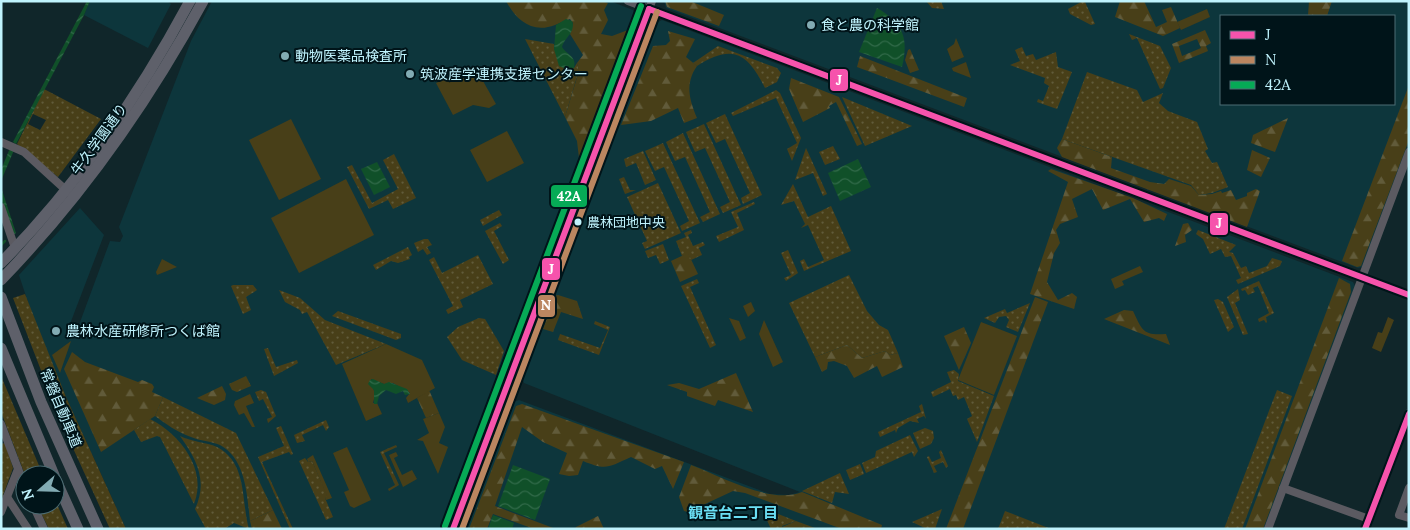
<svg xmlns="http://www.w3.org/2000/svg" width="1410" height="530" font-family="Lora,'Noto Sans JP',serif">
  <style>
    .built { fill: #0d363c; fill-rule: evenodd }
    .grass { fill: url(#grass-dots); fill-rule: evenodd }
    .forest { fill: url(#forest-firs); fill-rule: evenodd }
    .garden { fill: #483f18 }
    .water { fill: url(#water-waves) }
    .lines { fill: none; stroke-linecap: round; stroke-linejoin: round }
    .stream { stroke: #105029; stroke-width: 2.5 }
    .minor { stroke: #5b5a61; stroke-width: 8 }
    .highway { stroke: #5e606a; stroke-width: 11 }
    .bus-1-casing { stroke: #001419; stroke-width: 10 }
    .bus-2-casing { stroke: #001419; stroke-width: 10 }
    .bus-3-casing { stroke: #001419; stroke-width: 10 }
    .bus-1 { stroke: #f653ac; stroke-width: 6 }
    .bus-2 { stroke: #bb8660; stroke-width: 6 }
    .bus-3 { stroke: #06aa56; stroke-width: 6 }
    .poi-dot { fill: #82abb3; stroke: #001419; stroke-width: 2 }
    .bus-dot { fill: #bff3fd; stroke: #001419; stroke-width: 2 }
    .labels { text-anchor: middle; stroke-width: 4; stroke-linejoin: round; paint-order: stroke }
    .bus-label { font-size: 13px; fill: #bff3fd; stroke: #001419; text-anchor: start }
    .poi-label { font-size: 14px; fill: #bff3fd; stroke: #001419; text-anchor: start }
    .street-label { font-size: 14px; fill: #bff3fd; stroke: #001419 }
    .neighbourhood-label { font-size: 15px; font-weight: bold; fill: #6adff4; stroke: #001419 }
    .line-badge { stroke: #001419; stroke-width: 2 }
    .badge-label { font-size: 14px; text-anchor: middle; font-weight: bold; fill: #fff }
  </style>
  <defs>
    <pattern id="grass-dots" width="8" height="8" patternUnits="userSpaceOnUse" patternTransform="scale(1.25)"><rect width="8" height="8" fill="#483f18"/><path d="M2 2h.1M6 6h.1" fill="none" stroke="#615b3a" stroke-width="1.8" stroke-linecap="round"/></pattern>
    <pattern id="forest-firs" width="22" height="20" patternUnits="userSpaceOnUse" patternTransform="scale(1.25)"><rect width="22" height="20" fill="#483f18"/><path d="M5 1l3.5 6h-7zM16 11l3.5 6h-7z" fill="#615b3a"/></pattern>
    <pattern id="water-waves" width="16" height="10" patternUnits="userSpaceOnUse" patternTransform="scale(1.25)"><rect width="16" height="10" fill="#105029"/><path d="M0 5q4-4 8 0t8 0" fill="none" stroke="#316a49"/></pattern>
  </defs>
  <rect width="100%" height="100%" fill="#10262a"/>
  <g class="built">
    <polygon points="90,1 167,1 171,4 148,48 84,15"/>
    <polygon points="212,1 610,1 633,10 636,19 444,529 126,529 66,397 33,317 19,275 80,208 104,235 70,324 76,333 110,241 120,242 123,236 119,227 191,41"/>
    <path d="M664,1H1409V142L1362,267L1358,268L666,8ZM1221,16H1394V104H1221Z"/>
    <polygon points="662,20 1353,282 1355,286 1264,529 464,529 511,403 519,400 770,494 789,495 800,492 524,383 521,376 654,24"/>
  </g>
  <g class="grass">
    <polygon points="926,1 941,1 944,9 932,8"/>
    <polygon points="1083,1 1085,2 1095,24 1091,25 1070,14 1068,9"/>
    <polygon points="1129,34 1160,46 1171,68 1163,88 1160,89 1137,38 1132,40"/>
    <polygon points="525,39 554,44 554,49 568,70 574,68 577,63 579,70 565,117"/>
    <path d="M718,46L777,68L781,73L777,82L765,88C747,52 732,44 697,66L693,63Z"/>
    <polygon points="1022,47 1026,56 1033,54 1036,60 1056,52 1058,67 1072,72 1057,109 1037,102 1038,99 1043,101 1049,86 1044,83 1045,78 1010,65 1020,61 1015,50"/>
    <polygon points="1087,72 1137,90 1143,102 1163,93 1159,103 1168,111 1197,122 1208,149 1205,151 1212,163 1217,162 1228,187 1212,193 1199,195 1191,185 1062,139"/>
    <path d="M44,89L101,119L58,177L17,144ZM33,114L46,120L40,130L28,124Z"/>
    <polygon points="776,90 780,93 801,138 792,161 787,149 797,143 776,98 733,116 731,113"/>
    <polygon points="842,97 912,126 865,146"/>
    <polygon points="725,114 762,195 743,204 741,198 750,193 725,139 716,143 706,123"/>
    <polygon points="704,124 741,205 723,213 720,207 730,202 705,148 695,152 686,132"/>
    <polygon points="683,133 720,214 703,222 700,217 710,212 685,157 675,161 666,142"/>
    <polygon points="663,143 700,223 682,231 680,226 689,221 664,167 655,171 645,151"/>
    <polygon points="833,146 840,159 825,165 819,152"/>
    <polygon points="806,148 827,194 823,196 813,173 795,180"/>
    <polygon points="643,151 656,180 645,185 636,163 626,167 624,159"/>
    <polygon points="394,154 416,198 393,209 388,200 369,209 347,167 352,165 372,203 398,189 383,160"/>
    <polygon points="624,177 630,190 636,190 625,194 619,179"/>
    <polygon points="658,183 681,233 645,249 642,243 647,241 627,197"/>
    <polygon points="793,184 808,217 831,206 851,251 804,271 800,261 804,259 808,267 824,260 808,225 801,228 805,224 794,201 781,205"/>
    <polygon points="754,202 755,204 737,213 744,230 719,242 716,236 738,227 731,212"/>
    <polygon points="499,210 502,215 483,226 480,220"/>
    <polygon points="500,223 502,226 494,231 509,260 503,264 485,231"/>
    <polygon points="691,230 692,233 688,235 693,246 703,242 705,245 699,248 702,255 691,260 688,254 682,256 676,241 686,237 684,233"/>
    <polygon points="1198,230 1236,245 1229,252 1233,253 1241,268 1246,266 1249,273 1267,266 1272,258 1282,261 1280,266 1238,284 1236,280 1241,278 1231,256 1225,257 1221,249 1210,254 1203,239 1196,234"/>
    <polygon points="424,239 428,239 432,245 427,247 431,253 427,255 423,249 418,252 414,243"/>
    <polygon points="663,244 669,260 660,264 656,255 648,258 645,251"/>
    <polygon points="408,247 412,255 409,257 410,259 398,263 391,261 376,270 373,265"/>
    <polygon points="788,250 798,273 786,281 784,278 791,275 781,253"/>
    <polygon points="478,255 493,284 460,300 463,307 448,314 446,310 453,306 429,260 434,257 442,273"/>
    <polygon points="849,275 867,311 879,325 888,330 898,353 890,355 885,351 862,358 847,345 815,357 789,303"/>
    <polygon points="697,279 699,283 690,287 716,345 710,348 681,286"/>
    <polygon points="1259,281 1274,313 1266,317 1267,322 1266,323 1264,320 1259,322 1258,319 1269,313 1258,286 1253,288 1255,292 1248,295 1245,290 1242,291 1241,289"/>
    <polygon points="233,285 253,285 257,290 246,297 251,310 243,314 231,286"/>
    <polygon points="1238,289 1240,300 1235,303 1248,334 1243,335 1227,297"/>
    <polygon points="279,290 300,298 325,320 386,344 336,365 307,312 302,314 300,310 285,302"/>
    <polygon points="25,294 66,397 126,529 110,529 61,422 13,298"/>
    <polygon points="1218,299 1223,302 1234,327 1228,332 1214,300"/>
    <polygon points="1030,303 1018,332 1006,327 1009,320 1006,316 999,317 995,323 984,318 1005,309 1007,313"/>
    <polygon points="338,311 401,334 401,338 396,340 332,316"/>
    <polygon points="479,318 485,319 504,351 496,375 462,360 447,337 458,327"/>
    <polygon points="595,321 610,327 599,355 558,340 560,334 600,348 608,330 594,324"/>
    <polygon points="268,348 276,367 297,360 298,363 274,376 264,349"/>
    <polygon points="954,370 959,374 958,381 994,396 977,442 967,419 972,416 964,397 958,400 956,395 953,396 950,389 933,397 931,392 951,382 947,372"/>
    <polygon points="1,376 43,475 25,475 1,412"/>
    <polygon points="261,390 266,392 276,416 268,423 267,419 272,417 263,399 259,401 255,392"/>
    <polygon points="1277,390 1292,396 1242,529 1224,529"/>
    <path d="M163,397L236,433L273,510L250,521C247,495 246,459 220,445C211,441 200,441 191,437C177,432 166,424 155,416Z"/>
    <polygon points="922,404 926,419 924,416 917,419 919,423 910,421 898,428 896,433 895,430 880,437 878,432 921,412 919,406"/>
    <path d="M150,419C180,434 208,470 194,504L160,437L157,436L141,442L134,430Z"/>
    <polygon points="326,420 329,427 326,431 323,425 302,435 305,441 297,443 294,435"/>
    <polygon points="281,426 293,454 291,455 289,452 262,462 293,529 290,529 258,457 284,446 276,428"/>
    <polygon points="925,428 933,431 934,438 931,444 920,449 913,433"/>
    <polygon points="910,435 918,451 914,457 912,452 866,473 862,463 875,457 876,451"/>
    <path d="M180,436C192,442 206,442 217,447C248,463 241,502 249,529L234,523L224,529H206L195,509C208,481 197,460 180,436Z"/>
    <polygon points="5,443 13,468 1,501 1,444"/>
    <polygon points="396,445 397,447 384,453 399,485 389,491 388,489 395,485 380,452"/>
    <polygon points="941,450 948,466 946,468 943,462 934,466 937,472 934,473 927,457 929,456 932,462 941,458 939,452"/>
    <polygon points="305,458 308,462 312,461 328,497 325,498 333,517 326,520 299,461"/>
    <polygon points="860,464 864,474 850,480 846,470"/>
    <polygon points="840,473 849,494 835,492 832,503 802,491"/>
    <polygon points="55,500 56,502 68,529 49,529 37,505 55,505"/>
    <polygon points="942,509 935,529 927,529 912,522"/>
    <polygon points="768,510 796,521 782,526 783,529 771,529 765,516"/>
    <polygon points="1005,511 1051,529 998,529"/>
  </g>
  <g class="forest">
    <path d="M506,1H602L608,3L604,10L608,20L601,34L612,36L628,30L579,158L577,141L565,117L579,71L577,63L583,55L570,34L573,23L570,19C564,21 560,23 555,25C532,34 516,20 506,1Z"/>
    <polygon points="665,1 690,1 724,15 719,26 667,7"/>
    <polygon points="1120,1 1144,1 1156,27 1167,22 1162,10 1171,7 1180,28 1163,36 1115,17"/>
    <polygon points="1309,1 1332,1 1327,16 1308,16"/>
    <path d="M1205,30L1211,43L1206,46L1208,51L1179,63L1172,44ZM1197,39L1201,48L1182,56L1179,46Z"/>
    <path d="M668,31L695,39L686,57L697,66C685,83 689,99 697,118L684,123L678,108L651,121L621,125L653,46L666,45L670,41Z"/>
    <polygon points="910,49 919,70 910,73 905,60 908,50"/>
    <polygon points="860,56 967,98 964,107 857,67"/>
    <polygon points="791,78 839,97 862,144 857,146 836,102 829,106 830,108 803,122 789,89"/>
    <polygon points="1409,85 1409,140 1361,266 1357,267 1342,261"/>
    <polygon points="1288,118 1275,152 1251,143 1253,135"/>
    <polygon points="1062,139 1112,157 1111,168 1150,182 1164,184 1169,179 1191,186 1199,195 1212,194 1221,191 1222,193 1231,190 1236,200 1247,196 1247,193 1256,189 1260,191 1247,227 1062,157 1057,148"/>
    <polygon points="1252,150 1270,158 1261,177 1247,170"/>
    <polygon points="1051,169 1133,198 1167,214 1164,221 1159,218 1144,222 1130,199 1103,210 1092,189 1072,199 1078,217 1060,224 1056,230 1060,243 1054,253 1047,282 1058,300 1072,293 1077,297 1074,309 1030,294 1068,182 1048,171"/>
    <polygon points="1188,223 1192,230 1185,235 1186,242 1175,246 1183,224"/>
    <polygon points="688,253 698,274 680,282 671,261"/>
    <polygon points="1140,266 1143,272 1122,281 1124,285 1115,289 1111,279"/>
    <polygon points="1339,278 1350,284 1351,292 1263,529 1245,529"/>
    <polygon points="558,295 577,301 583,319 561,312 553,332 543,329 555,296"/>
    <polygon points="1035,297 1048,302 963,529 946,529"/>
    <path d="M1124,310L1133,311C1142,330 1143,336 1166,334L1170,345L1104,319Z"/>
    <polygon points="964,327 971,343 959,370 944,336"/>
    <polygon points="847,345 862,358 885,351 890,355 898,353 903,367 882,377 877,366 854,378 847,366 834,361 828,362 827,369 822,372 815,357"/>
    <polygon points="72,352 85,362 138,382 142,380 152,384 154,387 152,392 163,397 155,416 101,452 64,369"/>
    <polygon points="736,373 753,412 718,400 715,406 687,396 687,392 667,385 679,383 699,389"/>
    <polygon points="246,376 251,386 237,392 232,390 229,384"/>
    <polygon points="222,386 226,394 225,400 214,405 197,398"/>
    <polygon points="429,390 439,413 426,418 417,398"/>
    <path d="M522,404L684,462L673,489L662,466L655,469L631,457C608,467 607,471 583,461L578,475L569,476L559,474L567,453L543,442L522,427L495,506L556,529H534L493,514L487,529H469L516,406Z"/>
    <path d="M691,465C721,476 770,505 802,492L882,525L881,529H842L745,493L733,491L688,512L684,511L679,497Z"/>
    <polygon points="273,510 282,529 252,529 250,521"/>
    <polygon points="598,516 604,529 575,529 576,527"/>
    <polygon points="796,521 815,528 816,529 783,529 782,527"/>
  </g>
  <g class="garden">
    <polygon points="1207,9 1210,17 1181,30 1177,22"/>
    <polygon points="956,38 964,57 952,62 947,49 954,44"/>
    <polygon points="966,62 971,78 953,71 952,68"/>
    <polygon points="465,70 479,74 496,104 489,108 473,105 453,115 436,83"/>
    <polygon points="291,119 321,179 279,200 249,140"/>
    <polygon points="507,131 524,163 487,182 470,150"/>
    <polygon points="346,179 374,235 299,273 271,218"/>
    <polygon points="162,259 177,267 157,275 156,272"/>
    <polygon points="751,302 755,311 748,317 743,306"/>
    <polygon points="1388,317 1394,320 1381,352 1372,348 1378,332 1382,333"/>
    <polygon points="729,318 739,321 746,338 740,341"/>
    <polygon points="764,320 783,362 773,367 759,334"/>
    <polygon points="981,322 1017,336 994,395 958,380"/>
    <polygon points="71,341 60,373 52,355"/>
    <polygon points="386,344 422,360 435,388 408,403 406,398 410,393 393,383 384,384 371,379 375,395 373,403 377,403 382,414 366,421 342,364"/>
    <polygon points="250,394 254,403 246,406 255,427 252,427 244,413 239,415 234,405 235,401"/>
    <polygon points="439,413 445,427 439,443 448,447 438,474 423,441 417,440 429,433 423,419"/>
    <polygon points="347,447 371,500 354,508 350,506 344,492 349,490 333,453"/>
    <polygon points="396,452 398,456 394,458 402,475 412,470 417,479 403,487 389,455"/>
    <polygon points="313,455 332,498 326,500 325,498 327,496 312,461 308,462 307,459"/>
  </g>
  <g class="water">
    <polygon points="87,1 90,1 84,15 16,144 13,142"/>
    <path d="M877,8C903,23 909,38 902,67L859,52Z"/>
    <path d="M566,19L572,21C576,32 565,37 562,47C567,55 577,56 574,68L568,70L559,66L554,49L556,25Z"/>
    <polygon points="10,148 14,150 1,181 1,170"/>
    <polygon points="858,159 871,187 840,201 828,173"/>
    <polygon points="377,162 390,187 374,195 361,169"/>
    <polygon points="1,187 16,233 13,235 1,198"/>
    <polygon points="373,379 384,384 389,382 407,389 410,394 405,395 403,391 396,394 386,390 379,396 377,404 374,404 374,390 368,384 370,380"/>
    <polygon points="513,465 550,479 535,520 498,506"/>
    <polygon points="493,515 514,523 512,529 488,529"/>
  </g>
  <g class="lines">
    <polyline class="stream" points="1,245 5,241"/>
    <g class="minor">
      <polyline points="628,1 1409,295"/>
      <polyline points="1,142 24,152 68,192"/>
      <polyline points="1,207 15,248"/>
      <polyline points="1,424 25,487"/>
      <polyline points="1283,488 1369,519"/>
      <polyline points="1409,488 1399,515 1409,518"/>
      <polyline points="7,497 28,529"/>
      <polyline points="33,505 44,529"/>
      <polyline points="1,512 18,469"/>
      <polyline points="453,529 652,1"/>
      <polyline points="1268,529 1409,152"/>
      <polyline points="1365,529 1409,413"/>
    </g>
    <g class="highway">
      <path d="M1,263C77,186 139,96 190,1"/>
      <path d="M1,280C82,196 147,104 203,1"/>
      <polyline points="1,297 41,402 98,529"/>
      <polyline points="1,348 54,475"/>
      <polyline points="55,478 78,529"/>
    </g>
    <defs>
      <g id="bus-1">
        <polyline points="649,9 1409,295"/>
        <polyline points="453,529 649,9"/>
        <polyline points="1365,529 1409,414"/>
      </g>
      <polyline id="bus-2" points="462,529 657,12"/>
      <polyline id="bus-3" points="445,526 641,6"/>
    </defs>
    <use href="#bus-1" class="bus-1-casing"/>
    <use href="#bus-2" class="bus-2-casing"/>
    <use href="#bus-3" class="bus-3-casing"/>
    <use href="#bus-1" class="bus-1"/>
    <use href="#bus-2" class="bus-2"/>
    <use href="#bus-3" class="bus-3"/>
  </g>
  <g class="poi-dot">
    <circle cx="811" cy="25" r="5"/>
    <circle cx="285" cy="56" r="5"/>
    <circle cx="410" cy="74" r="5"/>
    <circle cx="56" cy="331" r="5"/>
  </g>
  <circle class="bus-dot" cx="578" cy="222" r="4.5"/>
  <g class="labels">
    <g class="bus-label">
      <text x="587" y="227">農林団地中央</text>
    </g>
    <g class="poi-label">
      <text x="821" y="30">食と農の科学館</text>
      <text x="295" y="61">動物医薬品検査所</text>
      <text x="420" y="79">筑波産学連携支援センター</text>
      <text x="66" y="336">農林水産研修所つくば館</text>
    </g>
    <g class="street-label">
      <text transform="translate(99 139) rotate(-54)" y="5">牛久学園通り</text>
      <text transform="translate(61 408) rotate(67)" y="5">常磐自動車道</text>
    </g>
    <g class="neighbourhood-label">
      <text x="733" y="518">観音台二丁目</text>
    </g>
  </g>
  <g class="line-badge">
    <rect x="829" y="68" width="20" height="24" rx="5" fill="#f653ac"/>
    <rect x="550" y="184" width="38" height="24" rx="5" fill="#06aa56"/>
    <rect x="1209" y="212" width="20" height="24" rx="5" fill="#f653ac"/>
    <rect x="541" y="257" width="20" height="24" rx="5" fill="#f653ac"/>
    <rect x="537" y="294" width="19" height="24" rx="5" fill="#bb8660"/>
  </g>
  <g class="badge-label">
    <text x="839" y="85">J</text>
    <text x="569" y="201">42A</text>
    <text x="1219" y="228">J</text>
    <text x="551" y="274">J</text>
    <text x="546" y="310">N</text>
  </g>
  <rect width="1410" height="530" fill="none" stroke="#bff3fd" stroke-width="5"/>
  <rect x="1220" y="15" width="175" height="90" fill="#001419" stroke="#4c6d74"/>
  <rect x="1230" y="31" width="25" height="8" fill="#f653ac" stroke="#4c6d74"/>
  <text x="1265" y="40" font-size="15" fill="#bff3fd">J</text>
  <rect x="1230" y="56" width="25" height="8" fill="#bb8660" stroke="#4c6d74"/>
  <text x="1265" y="65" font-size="15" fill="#bff3fd">N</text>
  <rect x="1230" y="81" width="25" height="8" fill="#06aa56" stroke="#4c6d74"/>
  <text x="1265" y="90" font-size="15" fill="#bff3fd">42A</text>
  <g transform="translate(40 490) rotate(250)"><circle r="24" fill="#001419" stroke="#4c6d74"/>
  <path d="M0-4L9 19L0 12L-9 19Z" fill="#82abb3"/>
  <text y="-8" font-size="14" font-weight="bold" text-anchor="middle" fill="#bff3fd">N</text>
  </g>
</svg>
